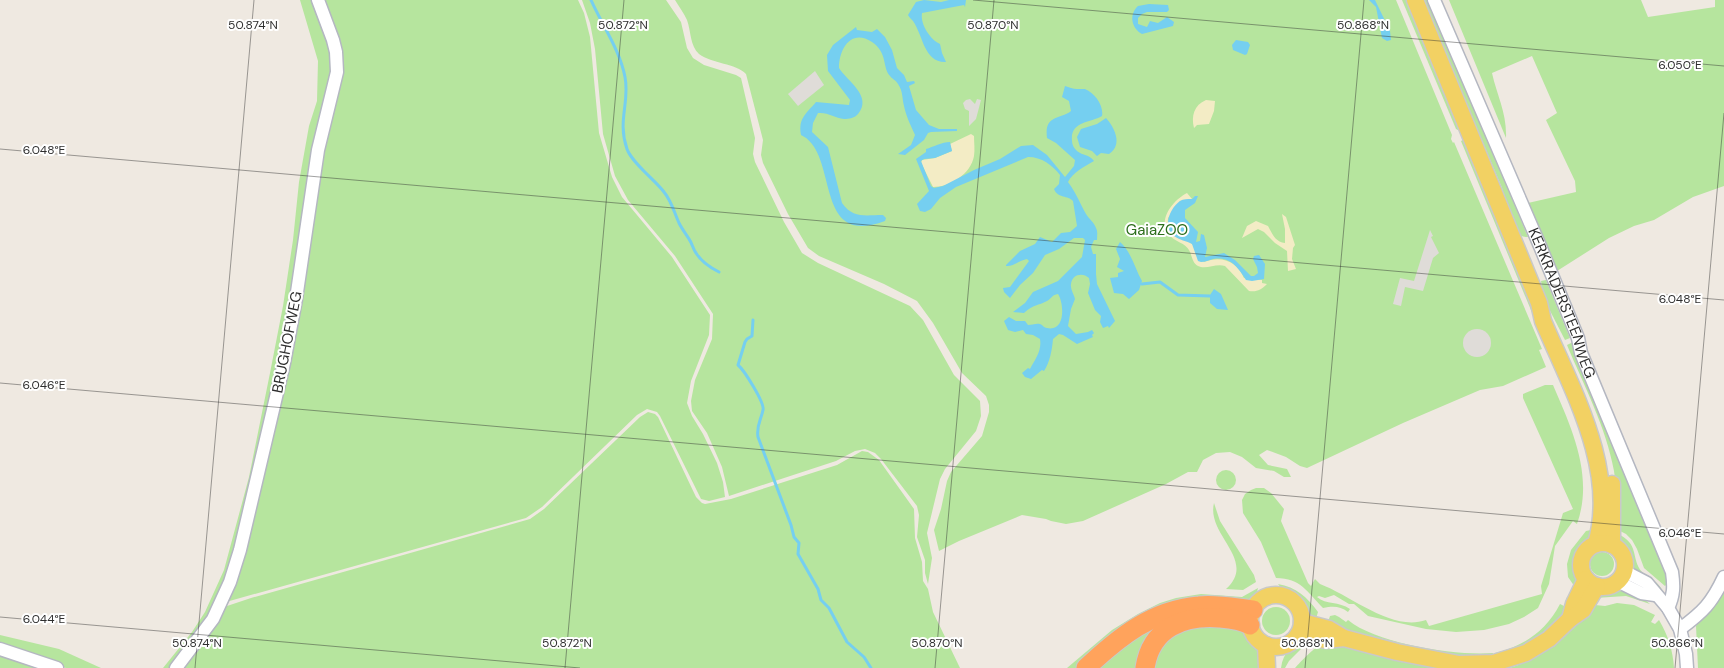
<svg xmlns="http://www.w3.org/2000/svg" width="1724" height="668" font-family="'DM Sans',sans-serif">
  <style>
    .green { fill: #b6e59e }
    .sand { fill: #f3ecc5 }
    .plaza { fill: #dfdcd8 }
    .water { fill: #75cff0 }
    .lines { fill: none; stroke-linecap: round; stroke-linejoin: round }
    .stream { stroke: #75cff0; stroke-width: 3 }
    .minor-casing { stroke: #b4b7c1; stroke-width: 15 }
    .major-casing { stroke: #c9c9c9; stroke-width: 19 }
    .highway-casing { stroke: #c9c9c9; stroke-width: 21 }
    .minor { stroke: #fff; stroke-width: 12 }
    .major { stroke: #f2d163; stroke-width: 16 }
    .highway { stroke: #ffa35c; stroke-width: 19 }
    .ticks { fill: none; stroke: #2e2e2e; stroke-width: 1; stroke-opacity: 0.45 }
    .labels { text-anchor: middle; stroke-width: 4; stroke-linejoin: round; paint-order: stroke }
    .park-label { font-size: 15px; fill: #2c6e1b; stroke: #fff }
    .street-label { font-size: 15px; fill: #2e2e2e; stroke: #fff }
    .ticks-label { font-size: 12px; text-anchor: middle; fill: #2e2e2e; stroke: #fff; stroke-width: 4; stroke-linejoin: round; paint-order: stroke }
  </style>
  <rect width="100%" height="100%" fill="#efe9e1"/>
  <g class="green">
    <polygon points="300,0 314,0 324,25 333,67 284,345 232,565 212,612 171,668 163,668 192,632 205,612 224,570 249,477 270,373 283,306 293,240 299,182 309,126 317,101 318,61"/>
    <polygon points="323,0 578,0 584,13 590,37 599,133 612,177 622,197 672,257 710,315 709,335 691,381 687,403 692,416 703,434 717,463 723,482 725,497 709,501 701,499 660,416 657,412 647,409 637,415 542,507 526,518 226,602 236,576 323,146 338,86"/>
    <polygon points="582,0 666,0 681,22 687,48 693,58 704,65 736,75 741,78 755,138 753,154 755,162 784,222 802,253 818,263 910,306 923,320 954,375 980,401 981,416 976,431 945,469 940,479 927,533 932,558 928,584 925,573 925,560 917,537 919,515 917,506 881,459 875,453 865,449 855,451 836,461 729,496 722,467 707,433 692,411 691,401 695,380 712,339 713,314 675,256 628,200 615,176 603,134 595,49 590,23"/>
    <path d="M675,0H1396L1452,135L1451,139L1453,143L1454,142L1542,349L1539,350L1546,367L1503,386L1480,390L1403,423L1307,468L1300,466L1286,457L1267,450L1259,455L1268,465L1287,469L1291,477H1284L1274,471L1256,468L1242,457L1230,452L1216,453L1203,460L1197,472H1188L1166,484L1083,521L1066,524L1051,521L1046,519L1022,515L959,541L939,551L934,530L941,509L947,481L951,472L982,436L989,412V405L986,396L962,373L933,323L917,301L884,284L819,256L808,248L788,214L763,163L761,155L763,140L746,74C736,63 712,64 699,54C690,46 691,31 687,20C684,13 679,7 675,0Z"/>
    <polygon points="1402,0 1407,0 1460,126 1458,130 1456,129"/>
    <path d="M1423,0H1430L1528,237C1525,237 1523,237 1520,235C1512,228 1505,199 1502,188Z"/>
    <path d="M1449,0H1641L1648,17L1715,7V0H1724V186L1693,197L1654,220L1634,226L1609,238L1557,271L1528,203L1576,192L1575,181L1546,120L1557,113L1532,56L1492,73C1497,96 1507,113 1506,138Z"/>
    <polygon points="1463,140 1553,350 1552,361 1461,141"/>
    <polygon points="1546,280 1570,338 1565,340 1544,299 1541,281"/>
    <path d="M1575,341L1669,574L1667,584L1665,586L1644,568L1637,549L1632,540L1626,534L1616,529C1616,509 1617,490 1614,471C1606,427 1584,386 1567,345Z"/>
    <path d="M1545,385H1553C1572,429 1594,476 1577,524L1573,521L1555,546L1549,584L1538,608L1524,617L1509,624L1484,630L1456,632L1426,629L1368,616L1354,604H1349L1334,595L1325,598L1319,596L1317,597C1326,605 1339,601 1350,609L1348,612C1340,606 1333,606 1323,608C1307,592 1301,578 1276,578L1261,542L1243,513L1242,500L1245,494L1251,490L1256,488H1264L1271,493L1284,509L1281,521L1308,583L1311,586L1315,579L1320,584C1352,596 1392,632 1426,620L1429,626L1542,594L1541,586L1563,513L1573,509L1523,398V394Z"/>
    <polygon points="648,412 655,414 658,417 696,497 702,503 705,504 731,499 837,465 862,451 868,452 879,460 914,509 915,538 922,562 923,581 928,589 933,612 960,668 181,668 224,607 251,598 530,519 544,509 640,417"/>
    <circle cx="1226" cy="480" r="10"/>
    <path d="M1214,503L1220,521L1254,575L1256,582L1243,590L1226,589C1258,560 1206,535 1214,503Z"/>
    <path d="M1596,529C1594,532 1593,537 1590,539C1585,546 1578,548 1576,558C1574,568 1579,578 1577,590L1568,577L1567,564L1571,550L1586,531Z"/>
    <path d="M1616,533C1641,544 1630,558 1642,572C1648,578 1659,582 1662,590L1633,570Z"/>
    <circle cx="1602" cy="564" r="12"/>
    <polygon points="1724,582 1724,668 1698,668 1696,626"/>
    <path d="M1278,584C1296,587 1307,597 1318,612L1315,622C1305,614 1305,607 1297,600C1291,594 1283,591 1278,584Z"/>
    <polygon points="1258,588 1256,596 1252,602 1202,601 1080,668 1067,668 1112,630 1138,614 1160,603 1176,598 1201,594 1242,597"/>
    <path d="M1614,589C1627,588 1641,596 1650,604L1626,596L1595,598L1602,592Z"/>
    <path d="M1567,597L1572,600C1551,633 1534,643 1498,655L1495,653C1524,646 1546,631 1560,604L1564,606Z"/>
    <path d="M1617,603L1634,605L1655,615L1651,622L1655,624L1659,620C1668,635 1673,651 1674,668H1509C1545,658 1570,632 1595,605L1605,606Z"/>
    <circle cx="1276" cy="621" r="14"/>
    <path d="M1335,615L1339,617L1346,622L1348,620C1377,644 1456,656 1493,653L1492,657L1451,656L1327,625L1330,616Z"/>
    <polygon points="1182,617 1141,668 1092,668 1130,637"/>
    <polygon points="1217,622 1249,633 1259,648 1262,668 1150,668 1167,635"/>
    <polygon points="0,635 59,649 101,668 66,668 0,646"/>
    <path d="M1309,641L1289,661L1285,668H1281C1283,652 1293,643 1309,641Z"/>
    <path d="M1323,643L1360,650L1437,668H1295C1300,662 1317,645 1323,643Z"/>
    <polygon points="0,653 45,668 0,668"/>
  </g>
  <g class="sand">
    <path d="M1206,100L1215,101L1214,111L1209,124L1197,125L1194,128C1191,116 1194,105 1206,100Z"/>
    <path d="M971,134L974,136C974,142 975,150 974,156C971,174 950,187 933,187L921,163L922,160L935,158L952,151L950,144Z"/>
    <path d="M1187,193L1192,199L1180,201L1168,218C1166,240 1183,234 1193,245C1197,250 1200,257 1204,262C1221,255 1237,261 1244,278L1262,280V283L1267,284C1261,290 1257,292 1249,291L1225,266C1216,263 1206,270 1198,266C1192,263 1192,255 1189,250C1185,243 1176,242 1170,236C1156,221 1173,200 1187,193Z"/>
    <path d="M1282,214L1286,217L1295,245L1293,248L1292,259L1296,269L1288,271L1287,251L1275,243L1264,232L1258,229L1242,238L1247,226L1256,221L1268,226C1272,233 1275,242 1285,243V229Z"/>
  </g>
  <g class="plaza">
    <polygon points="815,71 824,85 798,106 788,94"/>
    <polygon points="977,99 981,100 976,119 969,126 969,111 965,109 963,103 966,100 970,99 975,104"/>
    <polygon points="1430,230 1433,236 1431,237 1439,253 1433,258 1423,291 1405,287 1401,306 1393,304 1400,278 1414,281"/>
    <circle cx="1477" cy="343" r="14"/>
  </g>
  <g class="water">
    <path d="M924,0L941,2L949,0H966L965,7L964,5L922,13C920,25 931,40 940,44L942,53L946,62C924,63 923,35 913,21C911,19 909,17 908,15L916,2Z"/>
    <polygon points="1369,0 1375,0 1390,31 1391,40 1387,41 1382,38 1376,7"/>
    <path d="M1149,4L1168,5L1169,10L1167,12H1147L1142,14L1138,18V24L1147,27L1150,21L1158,23L1167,17L1174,22L1173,26L1142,34C1131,28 1129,14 1138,6Z"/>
    <path d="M856,27L857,30L872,32L877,29L885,37L892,50L897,68L904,75L907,82L914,81L915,83L909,86L916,110L929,125L939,129H957V131L931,132L928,133L924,140L905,155L898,154L911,145L915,135C911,126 906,116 904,106C902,98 903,91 898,84C896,80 892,79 890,76C882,67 888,53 872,42C851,28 839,49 839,68C847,81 873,96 858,114C855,118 849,119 844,119C835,118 828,112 818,113L813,123L812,132L828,147L842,203C853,219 866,215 883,215L886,218L885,221C812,249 840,153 801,135C798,118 806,114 816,102L849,105L850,100L828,71L827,55L833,45Z"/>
    <polygon points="1236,40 1248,42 1250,45 1247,54 1245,55 1233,50 1232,45"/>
    <path d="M1065,86C1069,87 1073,89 1077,89C1079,89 1083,89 1085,89C1095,93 1104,106 1102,116C1090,123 1070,121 1072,141C1072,145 1074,148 1077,151C1083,156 1089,154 1094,161C1085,166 1072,173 1068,182C1076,193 1080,203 1086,214C1089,219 1094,222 1096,228C1098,232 1097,235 1097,240H1094L1091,247L1093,254H1096V274L1097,284L1115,321L1109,328L1108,326L1103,328L1100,322L1101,316L1095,310L1088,293L1090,284L1089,278C1083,272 1072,274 1071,284C1070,289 1074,294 1075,299L1071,309L1068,326L1076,334L1088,332L1092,330L1094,333L1092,335L1093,337L1077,344L1063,335L1059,334L1053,339C1052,350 1050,362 1044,371L1042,370L1031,379L1025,377L1022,373L1028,368L1030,369C1035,359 1042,351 1040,339L1033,335L1026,334L1023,330L1015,332L1008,330L1004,321L1009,317L1016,321H1025L1028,325C1032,325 1036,323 1040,324C1043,325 1044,328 1047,328C1066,332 1064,303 1058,294C1052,295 1052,298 1047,301C1038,306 1034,304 1024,313L1013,312L1025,303L1033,292L1058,281L1082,257L1085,240L1083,238H1074L1059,249L1045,255L1033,273L1020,285L1010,298L1004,292L1003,288L1010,287L1029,261L1027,259C1020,260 1013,267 1006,266V265L1020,251L1035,244L1040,237L1052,242L1061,233L1070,232L1077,226L1073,201C1068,195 1058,199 1054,189L1059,184L1060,175C1052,165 1042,157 1028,157L956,187L940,198L931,209L925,212L920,211L917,204L929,191L916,159L926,152V149C933,147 942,142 950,142L952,151L935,158L924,159L921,161L931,186L934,188L943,186L974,170L1000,159L1021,146L1033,145L1047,155L1065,177L1074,166L1075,160L1056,143L1047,138C1044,114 1060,120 1071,111L1069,101L1062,97Z"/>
    <path d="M1106,118C1115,128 1123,145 1109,154L1101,153L1097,156L1092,151L1080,147L1077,137L1081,129L1097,124Z"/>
    <path d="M1195,196H1198L1195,203L1185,210V218L1198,232L1196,242L1200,241L1201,234L1204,235L1207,248L1205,257L1224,253L1235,260L1251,276H1254L1258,273L1257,267L1253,259L1254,256L1259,255L1265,264L1264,279L1252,281L1246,280C1238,267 1230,256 1213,259C1209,260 1205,262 1201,262L1198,261L1192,244C1187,241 1179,240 1174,236C1162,227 1170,208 1180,201C1183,199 1188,199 1192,199Z"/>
    <path d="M1120,242C1131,251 1135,269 1142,281L1139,290L1129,299L1123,294L1114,293L1110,278L1118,277V273L1124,271L1117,267L1120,259L1116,249Z"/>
    <polygon points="1214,289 1221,294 1228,310 1217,309 1210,303 1210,295"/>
  </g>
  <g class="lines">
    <g class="stream">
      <path d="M591,0C602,25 620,50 625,77C630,103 617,120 627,149C632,163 655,180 664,192C672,202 674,212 679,223C682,229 686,234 689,239C692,243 693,249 696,253C701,261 711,268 719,272"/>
      <polyline points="1142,284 1160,282 1178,295 1210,296"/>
      <path d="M753,320L752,336L747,339L745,342L738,365C744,370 765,403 763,410C761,420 756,426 758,437L791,525L794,537L799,543L798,554L818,589L821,600L829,608L847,642L864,657L871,668"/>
    </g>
    <defs>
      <g id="minor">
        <path id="s1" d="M1434,0L1540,246L1578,338L1581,353L1672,572C1674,586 1674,595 1668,608"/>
        <polyline points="1624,571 1647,583 1668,608 1680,629 1686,654 1687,668"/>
        <polyline points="1617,581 1641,593 1655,595"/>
        <path d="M1680,629C1703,612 1712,603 1724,577"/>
        <polyline points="0,649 57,668"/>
        <polyline points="176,668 213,619 230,582 240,550 284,363 296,299 318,150 337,72 336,52 333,40 318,0"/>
      </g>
      <g id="major">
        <path d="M1415,0L1539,303L1543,321C1571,388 1618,469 1596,544"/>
        <polyline points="1612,484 1612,545"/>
        <circle cx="1603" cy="565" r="22"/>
        <circle cx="1276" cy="621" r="26"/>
        <polyline points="1570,619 1574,604 1586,579"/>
        <polyline points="1302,622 1329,629 1344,638 1397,652 1459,664 1494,663 1526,653 1549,639 1570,619 1583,610 1597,586"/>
        <polyline points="1298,635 1326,640 1344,638"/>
        <polyline points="1266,645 1267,668"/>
      </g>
      <g id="highway">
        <path d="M1086,668C1119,637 1152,610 1199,606C1217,604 1235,608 1253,610"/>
        <path d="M1145,668C1151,628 1183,615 1220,618C1230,619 1241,620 1250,625"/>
      </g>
    </defs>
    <use href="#minor" class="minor-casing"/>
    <use href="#major" class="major-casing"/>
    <use href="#highway" class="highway-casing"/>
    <use href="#minor" class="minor"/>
    <use href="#major" class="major"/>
    <use href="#highway" class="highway"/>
  </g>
  <path class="ticks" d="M973,0L1724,66M0,149L1724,300M0,383L1724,534M0,617L580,668M195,668L254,0M565,668L624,0M935,668L994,0M1305,668L1364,0M1675,668L1724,113"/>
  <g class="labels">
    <g class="park-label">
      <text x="1157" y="235">GaiaZOO</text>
    </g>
    <g class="street-label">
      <text dy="5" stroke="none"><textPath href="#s1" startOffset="329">KERKRADERSTEENWEG</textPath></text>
      <text transform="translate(287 342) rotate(-79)" y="5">BRUGHOFWEG</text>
    </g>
  </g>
  <g class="ticks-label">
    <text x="253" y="29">50.874°N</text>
    <text x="623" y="29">50.872°N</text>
    <text x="993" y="29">50.870°N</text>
    <text x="1363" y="29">50.868°N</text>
    <text x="1680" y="69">6.050°E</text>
    <text x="44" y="154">6.048°E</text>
    <text x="1680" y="303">6.048°E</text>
    <text x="44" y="389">6.046°E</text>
    <text x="1680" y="537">6.046°E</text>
    <text x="44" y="623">6.044°E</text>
    <text x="197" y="647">50.874°N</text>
    <text x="567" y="647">50.872°N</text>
    <text x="937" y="647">50.870°N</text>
    <text x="1307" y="647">50.868°N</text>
    <text x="1677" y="647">50.866°N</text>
  </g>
</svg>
